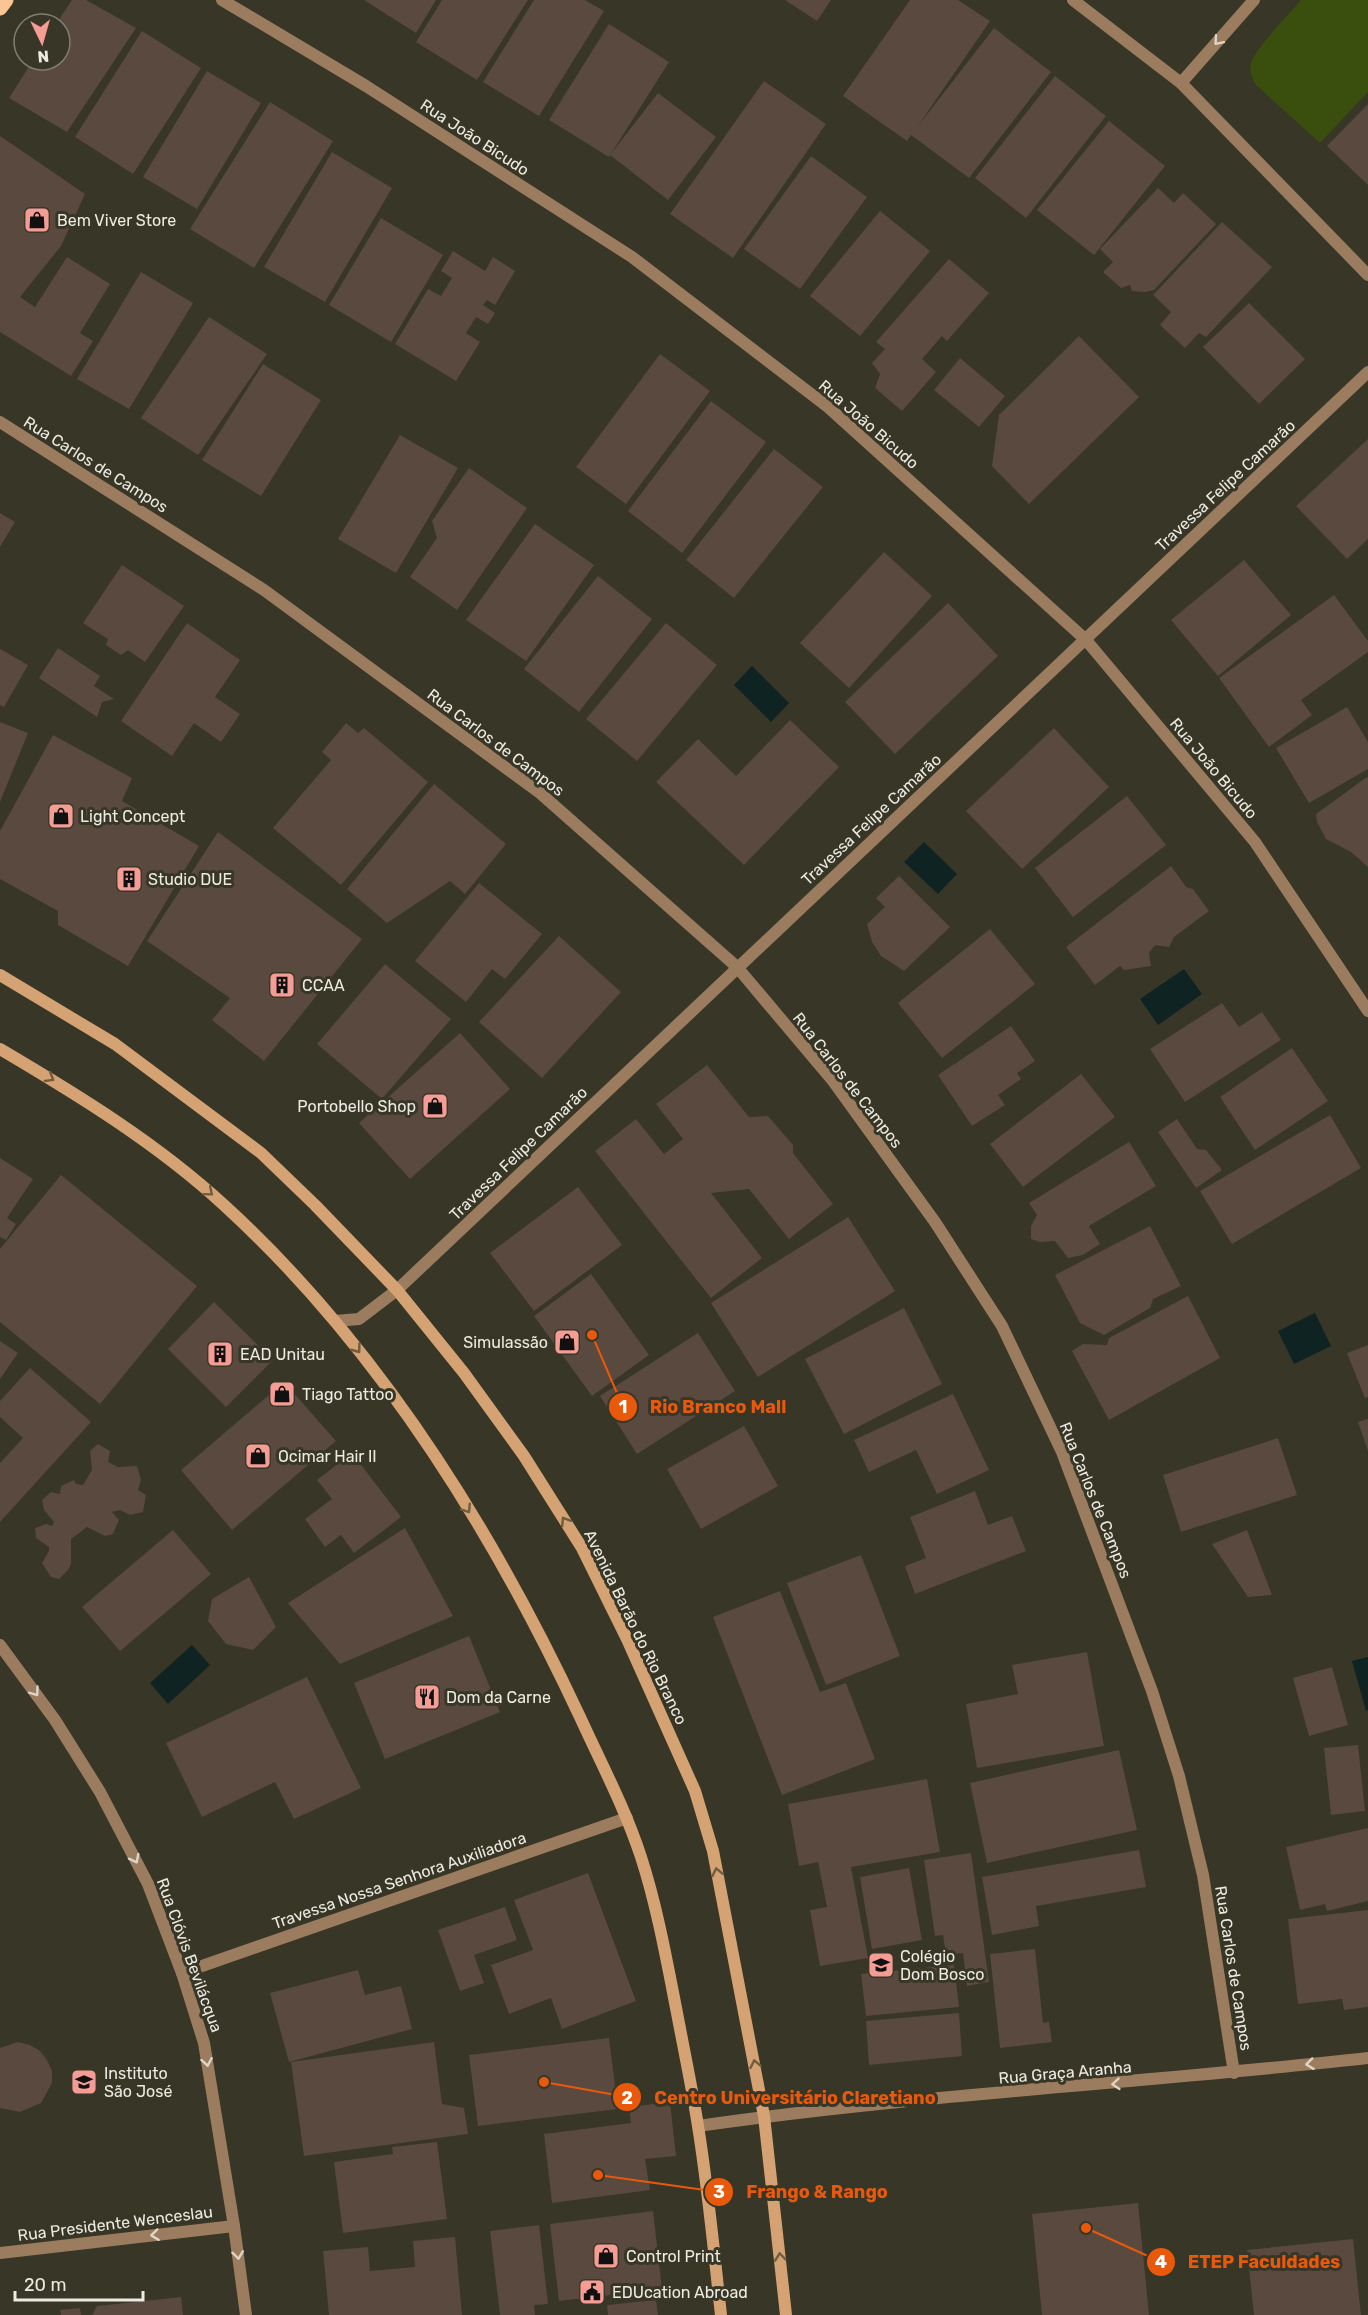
<svg xmlns="http://www.w3.org/2000/svg" width="1368" height="2315" font-family="Rubik,sans-serif">
  <style>
    .green { fill: #3a4f0d }
    .water { fill: #0f2323 }
    .building { fill: #59493f }
    .lines { fill: none; stroke-linecap: round; stroke-linejoin: round }
    .minor { stroke: #9c7c5e; stroke-width: 12 }
    .secondary { stroke: #d5a373; stroke-width: 12 }
    .primary { stroke: #f9c594; stroke-width: 15 }
    .oneway { stroke: #ddd5c7 }
    .oneway2 { stroke: #6f5c41 }
    .labels { text-anchor: middle; stroke-width: 6; stroke-linejoin: round; paint-order: stroke }
    .street-label { font-size: 16px; fill: #edebe1; stroke: #383626 }
    .poi-label { font-size: 16px; fill: #edebe1; stroke: #383626; text-anchor: start }
    .leader { fill: none; stroke: #e8590c; stroke-width: 2 }
    .callout-dot { fill: #e8590c; stroke: #383626; stroke-width: 2 }
    .mark-label { font-size: 18px; text-anchor: middle; font-weight: bold; fill: #fff }
    .callout-label { font-size: 18px; text-anchor: middle; font-weight: bold; fill: #e8590c; stroke: #383626; stroke-width: 6; stroke-linejoin: round; paint-order: stroke }
  </style>
  <rect width="100%" height="100%" fill="#383626"/>
  <path class="green" d="M1301,0H1368V92L1320,143L1256,85C1252,78 1249,71 1251,63C1254,50 1291,12 1301,0Z"/>
  <g class="water">
    <polygon points="752,666 789,703 771,722 734,685"/>
    <polygon points="924,842 957,874 938,894 904,862"/>
    <polygon points="1184,969 1202,994 1158,1025 1140,999"/>
    <polygon points="1315,1313 1331,1346 1294,1364 1278,1331"/>
    <polygon points="192,1645 210,1665 168,1704 150,1683"/>
    <polygon points="1368,1657 1368,1710 1366,1711 1352,1661"/>
  </g>
  <g class="building">
    <polygon points="72,0 86,0 136,28 67,132 9,98 33,60 60,60 60,24 56,24"/>
    <polygon points="364,0 436,0 416,33"/>
    <polygon points="442,0 528,0 477,80 416,42"/>
    <polygon points="534,0 585,0 604,11 539,116 483,82"/>
    <polygon points="785,0 831,0 817,21"/>
    <polygon points="910,0 958,0 990,21 918,126 994,28 1051,72 969,178 911,135 907,141 843,96"/>
    <polygon points="609,24 669,62 609,157 549,120"/>
    <polygon points="142,31 201,68 133,174 75,137"/>
    <polygon points="207,71 261,103 197,209 143,177"/>
    <polygon points="1055,76 1106,116 1026,218 975,178"/>
    <polygon points="764,81 826,124 733,258 670,214"/>
    <polygon points="658,93 716,137 668,200 610,155"/>
    <polygon points="270,102 333,141 254,268 190,229"/>
    <polygon points="1368,104 1368,185 1327,146"/>
    <polygon points="1109,121 1165,166 1094,255 1037,210"/>
    <polygon points="0,136 85,194 61,246 20,297 35,307 67,257 110,284 80,333 93,341 71,376 0,332"/>
    <polygon points="332,152 392,188 325,302 264,267"/>
    <polygon points="811,156 867,197 800,289 744,249"/>
    <polygon points="1158,188 1174,203 1183,193 1216,224 1154,290 1145,292 1132,291 1130,285 1121,288 1103,272 1113,262 1100,249"/>
    <polygon points="880,211 930,251 860,336 810,296"/>
    <polygon points="381,218 443,255 391,342 329,305"/>
    <polygon points="1222,222 1272,267 1206,337 1199,333 1185,348 1160,325 1171,312 1153,295"/>
    <polygon points="453,251 485,271 493,257 515,271 495,305 487,300 483,305 495,313 488,324 476,317 466,333 480,342 456,381 395,344 428,289 441,296 452,278 441,271"/>
    <polygon points="949,259 989,293 947,341 942,336 922,359 936,372 902,411 875,388 880,374 872,363 885,349 876,342"/>
    <polygon points="141,272 193,303 129,409 77,379"/>
    <polygon points="1249,303 1305,359 1259,404 1203,347"/>
    <polygon points="209,317 267,354 198,455 141,418"/>
    <polygon points="1079,336 1139,397 1029,504 992,466 999,415"/>
    <polygon points="660,354 710,391 626,504 576,467"/>
    <polygon points="960,358 1005,396 979,427 934,390"/>
    <polygon points="263,364 321,400 261,496 202,460"/>
    <polygon points="711,401 766,442 682,553 628,511"/>
    <polygon points="400,435 458,468 396,573 338,539"/>
    <polygon points="1368,439 1368,539 1347,559 1296,506"/>
    <polygon points="774,449 823,487 734,598 686,560"/>
    <polygon points="469,468 527,508 457,610 410,577 437,538 432,521"/>
    <polygon points="0,513 15,522 0,547"/>
    <polygon points="535,524 594,565 526,661 466,620"/>
    <polygon points="884,552 932,596 849,688 800,643"/>
    <polygon points="1244,560 1291,615 1218,676 1171,620"/>
    <polygon points="122,565 184,606 145,662 128,650 121,655 106,645 108,639 83,623"/>
    <polygon points="598,576 652,619 579,712 524,669"/>
    <polygon points="1334,595 1368,641 1368,652 1301,700 1312,715 1269,747 1219,678"/>
    <polygon points="948,603 998,656 895,754 845,702"/>
    <polygon points="187,623 240,660 215,697 240,714 221,742 194,723 172,756 121,721"/>
    <polygon points="666,623 717,665 637,761 586,719"/>
    <polygon points="58,648 100,676 94,686 114,699 102,702 97,717 39,678"/>
    <polygon points="0,649 28,665 4,707 0,705"/>
    <polygon points="1347,707 1368,742 1368,769 1309,803 1276,748"/>
    <polygon points="790,720 839,767 744,865 656,782 698,739 736,776"/>
    <polygon points="0,722 28,733 0,802"/>
    <polygon points="346,723 358,733 364,728 428,782 341,885 273,828 331,760 322,752"/>
    <polygon points="1054,728 1109,787 1022,869 966,811"/>
    <polygon points="53,735 132,778 122,801 199,846 128,966 58,925 58,911 0,879 0,831"/>
    <polygon points="1367,777 1368,778 1368,867 1351,852 1326,839 1317,822 1316,814"/>
    <polygon points="434,784 506,844 465,894 450,881 387,923 347,889"/>
    <polygon points="1127,796 1166,845 1073,917 1035,868"/>
    <polygon points="218,832 362,939 264,1061 212,1020 230,998 147,941"/>
    <polygon points="1171,866 1186,887 1193,889 1209,911 1174,937 1169,947 1155,945 1149,953 1151,966 1124,970 1120,966 1095,985 1066,947"/>
    <polygon points="899,876 950,927 904,971 881,956 872,942 867,924 885,907 876,898"/>
    <polygon points="479,883 542,934 505,979 492,969 466,1002 415,961"/>
    <polygon points="990,929 1035,984 942,1058 898,1003"/>
    <polygon points="559,936 621,992 542,1078 479,1022"/>
    <polygon points="385,964 451,1019 382,1099 317,1044"/>
    <polygon points="1222,1003 1239,1027 1262,1012 1281,1040 1185,1102 1150,1049"/>
    <polygon points="1011,1026 1035,1061 1017,1073 1021,1079 998,1095 1005,1105 972,1126 938,1075"/>
    <polygon points="460,1033 510,1089 410,1179 359,1123"/>
    <polygon points="1292,1048 1328,1101 1255,1150 1220,1097"/>
    <polygon points="707,1065 749,1117 768,1116 793,1145 793,1153 833,1204 789,1239 749,1189 711,1193 762,1258 711,1298 595,1151 636,1119 664,1154 683,1139 656,1104"/>
    <polygon points="1081,1074 1115,1117 1023,1187 990,1144"/>
    <polygon points="1330,1115 1361,1168 1232,1244 1200,1191"/>
    <polygon points="1177,1119 1197,1149 1206,1150 1222,1170 1196,1188 1158,1132"/>
    <polygon points="1129,1142 1156,1186 1089,1226 1100,1244 1083,1255 1068,1258 1055,1241 1040,1242 1031,1239 1031,1226 1037,1215 1029,1203"/>
    <polygon points="0,1158 33,1179 7,1218 16,1224 6,1240 0,1237"/>
    <polygon points="61,1175 197,1286 100,1404 0,1322 0,1249"/>
    <polygon points="578,1187 622,1245 534,1311 490,1253"/>
    <polygon points="848,1217 895,1291 758,1377 711,1303"/>
    <polygon points="1150,1226 1181,1286 1153,1299 1150,1308 1104,1335 1080,1323 1055,1275"/>
    <polygon points="591,1274 649,1355 592,1396 534,1316"/>
    <polygon points="1188,1296 1220,1358 1109,1420 1072,1351 1083,1344 1107,1345 1109,1338"/>
    <polygon points="214,1302 273,1360 226,1407 168,1349"/>
    <polygon points="904,1308 942,1384 844,1434 805,1359"/>
    <polygon points="698,1333 735,1391 637,1454 600,1396"/>
    <polygon points="0,1341 18,1353 0,1379"/>
    <polygon points="1368,1345 1368,1397 1365,1398 1347,1353"/>
    <polygon points="30,1368 91,1422 0,1522 0,1463 23,1438 0,1417 0,1401"/>
    <polygon points="284,1382 336,1441 232,1530 181,1470"/>
    <polygon points="953,1394 989,1470 937,1494 916,1450 869,1472 854,1440"/>
    <polygon points="1368,1419 1368,1451 1358,1422"/>
    <polygon points="744,1426 778,1486 701,1529 667,1469"/>
    <polygon points="1278,1438 1297,1495 1181,1532 1163,1475"/>
    <polygon points="98,1444 110,1451 108,1462 118,1467 137,1466 141,1480 138,1490 146,1495 143,1512 130,1515 120,1510 112,1512 119,1520 113,1534 105,1536 87,1527 71,1539 71,1564 68,1570 59,1579 51,1577 42,1563 49,1551 49,1547 36,1538 35,1528 46,1524 52,1526 54,1522 44,1510 42,1500 51,1492 60,1494 61,1486 74,1480 76,1484 83,1485 92,1470 90,1451"/>
    <polygon points="352,1453 401,1517 354,1553 341,1535 325,1547 305,1519 332,1499 317,1480"/>
    <polygon points="975,1491 988,1525 1012,1516 1026,1551 915,1594 905,1566 926,1558 910,1517"/>
    <polygon points="405,1528 453,1616 340,1664 288,1603"/>
    <polygon points="173,1530 211,1574 120,1651 82,1607"/>
    <polygon points="1247,1530 1272,1595 1248,1597 1212,1544"/>
    <polygon points="861,1555 900,1656 826,1685 787,1583"/>
    <polygon points="249,1577 276,1627 253,1650 226,1644 208,1621 212,1599"/>
    <polygon points="780,1591 820,1692 846,1683 875,1759 782,1795 713,1617"/>
    <polygon points="469,1636 500,1712 385,1759 354,1683"/>
    <polygon points="1087,1652 1104,1746 977,1768 966,1704 1018,1694 1012,1665"/>
    <polygon points="1332,1667 1348,1725 1309,1736 1293,1678"/>
    <polygon points="307,1677 361,1788 294,1819 275,1782 202,1817 166,1743"/>
    <polygon points="1358,1745 1365,1811 1331,1815 1324,1748"/>
    <polygon points="1119,1750 1137,1830 987,1863 970,1783"/>
    <polygon points="927,1779 940,1852 851,1867 868,1958 820,1966 810,1910 827,1907 818,1862 799,1866 788,1804"/>
    <polygon points="1368,1828 1368,1901 1327,1911 1325,1904 1300,1910 1286,1847"/>
    <polygon points="1139,1850 1146,1887 1036,1906 1039,1926 992,1935 982,1877"/>
    <polygon points="971,1853 989,1982 967,1986 963,1953 946,1955 943,1935 935,1936 924,1860"/>
    <polygon points="909,1868 922,1940 872,1949 860,1877"/>
    <polygon points="588,1873 636,2001 562,2029 551,1998 509,2014 491,1965 533,1950 514,1900"/>
    <polygon points="505,1907 517,1940 474,1955 484,1983 460,1991 438,1930"/>
    <polygon points="1368,1910 1368,2007 1344,2010 1342,1999 1298,2004 1288,1919"/>
    <polygon points="1035,1949 1043,2023 1049,2022 1052,2042 1000,2048 990,1954"/>
    <polygon points="954,1965 959,2007 866,2016 861,1974"/>
    <polygon points="358,1970 365,1995 401,1986 412,2029 289,2062 270,1993"/>
    <polygon points="959,2013 962,2056 869,2065 866,2021"/>
    <polygon points="609,2038 618,2109 478,2126 469,2055"/>
    <polygon points="18,2042 30,2045 40,2051 47,2060 52,2071 52,2083 41,2103 20,2112 0,2108 0,2048"/>
    <polygon points="434,2042 442,2104 464,2108 468,2134 304,2156 291,2062"/>
    <polygon points="670,2102 676,2156 645,2159 650,2190 552,2203 544,2134 631,2123 629,2107"/>
    <polygon points="437,2142 447,2219 343,2233 334,2162 393,2154 392,2147"/>
    <polygon points="1138,2203 1149,2315 1042,2315 1032,2214"/>
    <polygon points="653,2211 662,2289 559,2301 550,2224"/>
    <polygon points="539,2225 548,2304 534,2305 535,2315 500,2315 490,2231"/>
    <polygon points="455,2237 462,2315 329,2315 323,2251 368,2247 370,2271 415,2267 413,2241"/>
    <polygon points="1353,2239 1361,2315 1254,2315 1247,2250"/>
    <polygon points="181,2297 183,2315 92,2315 97,2306"/>
    <polygon points="656,2300 658,2315 608,2315 607,2305"/>
    <polygon points="80,2308 81,2315 61,2315 60,2310"/>
  </g>
  <g class="lines">
    <g class="minor">
      <polyline points="222,0 366,86 632,257 828,407 1086,640 1255,842 1368,1011"/>
      <polyline points="1073,0 1181,83 1368,275"/>
      <polyline points="1181,83 1254,0"/>
      <polyline points="0,422 264,590 540,793 737,967 833,1081 935,1222 1002,1326 1062,1452 1152,1691 1179,1776 1203,1875 1234,2073"/>
      <polyline points="335,1321 359,1319 397,1290 1368,372"/>
      <polyline points="0,1645 55,1720 100,1792 148,1884 182,1973 204,2043 234,2226 246,2315"/>
      <polyline points="182,1973 627,1818"/>
      <path d="M698,2126C920,2094 1145,2083 1368,2058"/>
      <polyline points="0,2253 234,2226"/>
    </g>
    <g class="secondary">
      <polyline points="0,975 115,1044 261,1153 315,1205 397,1290 464,1373 524,1456 582,1548 627,1639 695,1791 713,1851 764,2116 786,2315"/>
      <path d="M0,1049C78,1095 158,1144 225,1206C377,1345 493,1531 580,1717C601,1763 625,1808 641,1857C657,1906 667,1962 677,2013C684,2050 692,2088 698,2126C708,2188 714,2252 721,2315"/>
    </g>
    <polyline class="primary" points="0,8 6,0"/>
  </g>
  <defs><path id="oneway-chevron" d="M-2-3.5L2.5 0L-2 3.5" fill="none" stroke-width="1.6" stroke-linecap="round" stroke-linejoin="round" transform="scale(1.5)"/></defs>
  <g class="oneway">
    <use href="#oneway-chevron" transform="translate(1218 41) rotate(131)"/>
    <use href="#oneway-chevron" transform="translate(35 1692) rotate(54)"/>
    <use href="#oneway-chevron" transform="translate(135 1859) rotate(63)"/>
    <use href="#oneway-chevron" transform="translate(207 2062) rotate(80)"/>
    <use href="#oneway-chevron" transform="translate(1310 2064) rotate(173)"/>
    <use href="#oneway-chevron" transform="translate(1116 2084) rotate(175)"/>
    <use href="#oneway-chevron" transform="translate(155 2235) rotate(173)"/>
    <use href="#oneway-chevron" transform="translate(238 2255) rotate(83)"/>
  </g>
  <g class="oneway2">
    <use href="#oneway-chevron" transform="translate(50 1078) rotate(31)"/>
    <use href="#oneway-chevron" transform="translate(209 1192) rotate(40)"/>
    <use href="#oneway-chevron" transform="translate(357 1349) rotate(53)"/>
    <use href="#oneway-chevron" transform="translate(467 1509) rotate(57)"/>
    <use href="#oneway-chevron" transform="translate(565 1521) rotate(-122)"/>
    <use href="#oneway-chevron" transform="translate(717 1872) rotate(-102)"/>
    <use href="#oneway-chevron" transform="translate(755 2064) rotate(-101)"/>
    <use href="#oneway-chevron" transform="translate(780 2257) rotate(-96)"/>
  </g>
  <defs>
    <symbol id="shop-square" viewBox="-11 -11 22 22"><rect x="-9" y="-9" width="18" height="18" rx="4" fill="#f59c94" stroke="#383626"/><path d="M-5-2.5h2.3a2.7 3.5 0 0 1 5.4 0H5L5.5 6h-11ZM-1.5-2.5h3a1.5 2.3 0 0 0-3 0Z" fill="#111"/></symbol>
    <symbol id="building-square" viewBox="-11 -11 22 22"><rect x="-9" y="-9" width="18" height="18" rx="4" fill="#f59c94" stroke="#383626"/><path d="M-4-6H4V6H1V3H-1V6H-4ZM-2.5-4.3h1.7v1.8h-1.7ZM.8-4.3h1.7v1.8H.8ZM-2.5-1h1.7V.8h-1.7ZM.8-1h1.7V.8H.8Z" fill="#111"/></symbol>
    <symbol id="restaurant-square" viewBox="-11 -11 22 22"><rect x="-9" y="-9" width="18" height="18" rx="4" fill="#f59c94" stroke="#383626"/><path d="M-5-6h1v4h1v-4h1v4h1v-4h1v5L-1.5 .5V6h-2V.5L-5-1ZM5-6V6H3V1.5H1.5Q1.5-4 5-6Z" fill="#111"/></symbol>
    <symbol id="school-square" viewBox="-11 -11 22 22"><rect x="-9" y="-9" width="18" height="18" rx="4" fill="#f59c94" stroke="#383626"/><path d="M0-5L7-2L0 1L-7-2ZM-4 1L0 2.5L4 1V4Q0 6-4 4Z" fill="#111"/></symbol>
    <symbol id="civic-square" viewBox="-11 -11 22 22"><rect x="-9" y="-9" width="18" height="18" rx="4" fill="#f59c94" stroke="#383626"/><path d="M-.6-6.5H3V-4.5H.6V-3L4-1V1h2V6H-6V1h2V-1L-.6-3ZM-1.2 2.5V6h2.4V2.5Z" fill="#111"/></symbol>
  </defs>
  <g fill-rule="evenodd">
    <use href="#shop-square" x="22" y="205" width="30" height="30"/>
    <use href="#shop-square" x="46" y="801" width="30" height="30"/>
    <use href="#building-square" x="114" y="864" width="30" height="30"/>
    <use href="#building-square" x="267" y="970" width="30" height="30"/>
    <use href="#shop-square" x="420" y="1091" width="30" height="30"/>
    <use href="#shop-square" x="552" y="1327" width="30" height="30"/>
    <use href="#building-square" x="205" y="1339" width="30" height="30"/>
    <use href="#shop-square" x="267" y="1379" width="30" height="30"/>
    <use href="#shop-square" x="243" y="1441" width="30" height="30"/>
    <use href="#restaurant-square" x="412" y="1682" width="30" height="30"/>
    <use href="#school-square" x="866" y="1950" width="30" height="30"/>
    <use href="#school-square" x="69" y="2067" width="30" height="30"/>
    <use href="#shop-square" x="591" y="2241" width="30" height="30"/>
    <use href="#civic-square" x="577" y="2277" width="30" height="30"/>
  </g>
  <g class="labels">
    <g class="street-label">
      <text transform="translate(475 137) rotate(33)" y="6">Rua João Bicudo</text>
      <text transform="translate(869 424) rotate(41)" y="6">Rua João Bicudo</text>
      <text transform="translate(96 464) rotate(32)" y="6">Rua Carlos de Campos</text>
      <text transform="translate(1225 485) rotate(-43)" y="6">Travessa Felipe Camarão</text>
      <text transform="translate(496 742) rotate(37)" y="6">Rua Carlos de Campos</text>
      <text transform="translate(1214 768) rotate(50)" y="6">Rua João Bicudo</text>
      <text transform="translate(871 819) rotate(-43)" y="6">Travessa Felipe Camarão</text>
      <text transform="translate(848 1080) rotate(52)" y="6">Rua Carlos de Campos</text>
      <text transform="translate(518 1153) rotate(-44)" y="6">Travessa Felipe Camarão</text>
      <text transform="translate(1096 1500) rotate(68)" y="6">Rua Carlos de Campos</text>
      <text transform="translate(636 1627) rotate(64)" y="6">Avenida Barão do Rio Branco</text>
      <text transform="translate(399 1880) rotate(-19)" y="6">Travessa Nossa Senhora Auxiliadora</text>
      <text transform="translate(190 1955) rotate(70)" y="6">Rua Clóvis Bevilácqua</text>
      <text transform="translate(1234 1968) rotate(81)" y="6">Rua Carlos de Campos</text>
      <text transform="translate(1065 2072) rotate(-5)" y="6">Rua Graça Aranha</text>
      <text transform="translate(115 2223) rotate(-7)" y="6">Rua Presidente Wenceslau</text>
    </g>
    <g class="poi-label">
      <text x="57" y="226">Bem Viver Store</text>
      <text x="80" y="822">Light Concept</text>
      <text x="148" y="885">Studio DUE</text>
      <text x="302" y="991">CCAA</text>
      <text x="416" y="1112" text-anchor="end">Portobello Shop</text>
      <text x="548" y="1348" text-anchor="end">Simulassão</text>
      <text x="240" y="1360">EAD Unitau</text>
      <text x="302" y="1400">Tiago Tattoo</text>
      <text x="278" y="1462">Ocimar Hair II</text>
      <text x="446" y="1703">Dom da Carne</text>
      <text x="900" y="1962">Colégio<tspan x="900" dy="18">Dom Bosco</tspan></text>
      <text x="104" y="2079">Instituto<tspan x="104" dy="18">São José</tspan></text>
      <text x="626" y="2262">Control Print</text>
      <text x="612" y="2298">EDUcation Abroad</text>
    </g>
  </g>
  <path class="leader" d="M592 1335L623 1407M544 2082L627 2097M598 2175L719 2192M1086 2228L1161 2262"/>
  <g class="callout-dot">
    <circle cx="592" cy="1335" r="6"/>
    <circle cx="544" cy="2082" r="6"/>
    <circle cx="598" cy="2175" r="6"/>
    <circle cx="1086" cy="2228" r="6"/>
    <circle cx="623" cy="1407" r="15"/>
    <circle cx="627" cy="2097" r="15"/>
    <circle cx="719" cy="2192" r="15"/>
    <circle cx="1161" cy="2262" r="15"/>
  </g>
  <g class="mark-label">
    <text x="623" y="1413">1</text>
    <text x="627" y="2104">2</text>
    <text x="719" y="2198">3</text>
    <text x="1161" y="2268">4</text>
  </g>
  <g class="callout-label">
    <text x="718" y="1413">Rio Branco Mall</text>
    <text x="795" y="2104">Centro Universitário Claretiano</text>
    <text x="817" y="2198">Frango &amp; Rango</text>
    <text x="1264" y="2268">ETEP Faculdades</text>
  </g>
  <g transform="translate(42 42) rotate(175)"><circle r="28" fill="#383626" stroke="#807e71" stroke-width="1.5"/>
  <path d="M0-4.5L10 22L0 15L-10 22Z" fill="#f59c94"/>
  <text y="-9" font-size="16" font-weight="bold" text-anchor="middle" fill="#edebe1">N</text>
  </g>
  <path d="M15 2291v9h128v-9" fill="none" stroke="#edebe1" stroke-width="3"/>
  <text x="24" y="2291" font-size="18" fill="#edebe1" stroke="#383626" stroke-width="4.5" paint-order="stroke">20 m</text>
</svg>
